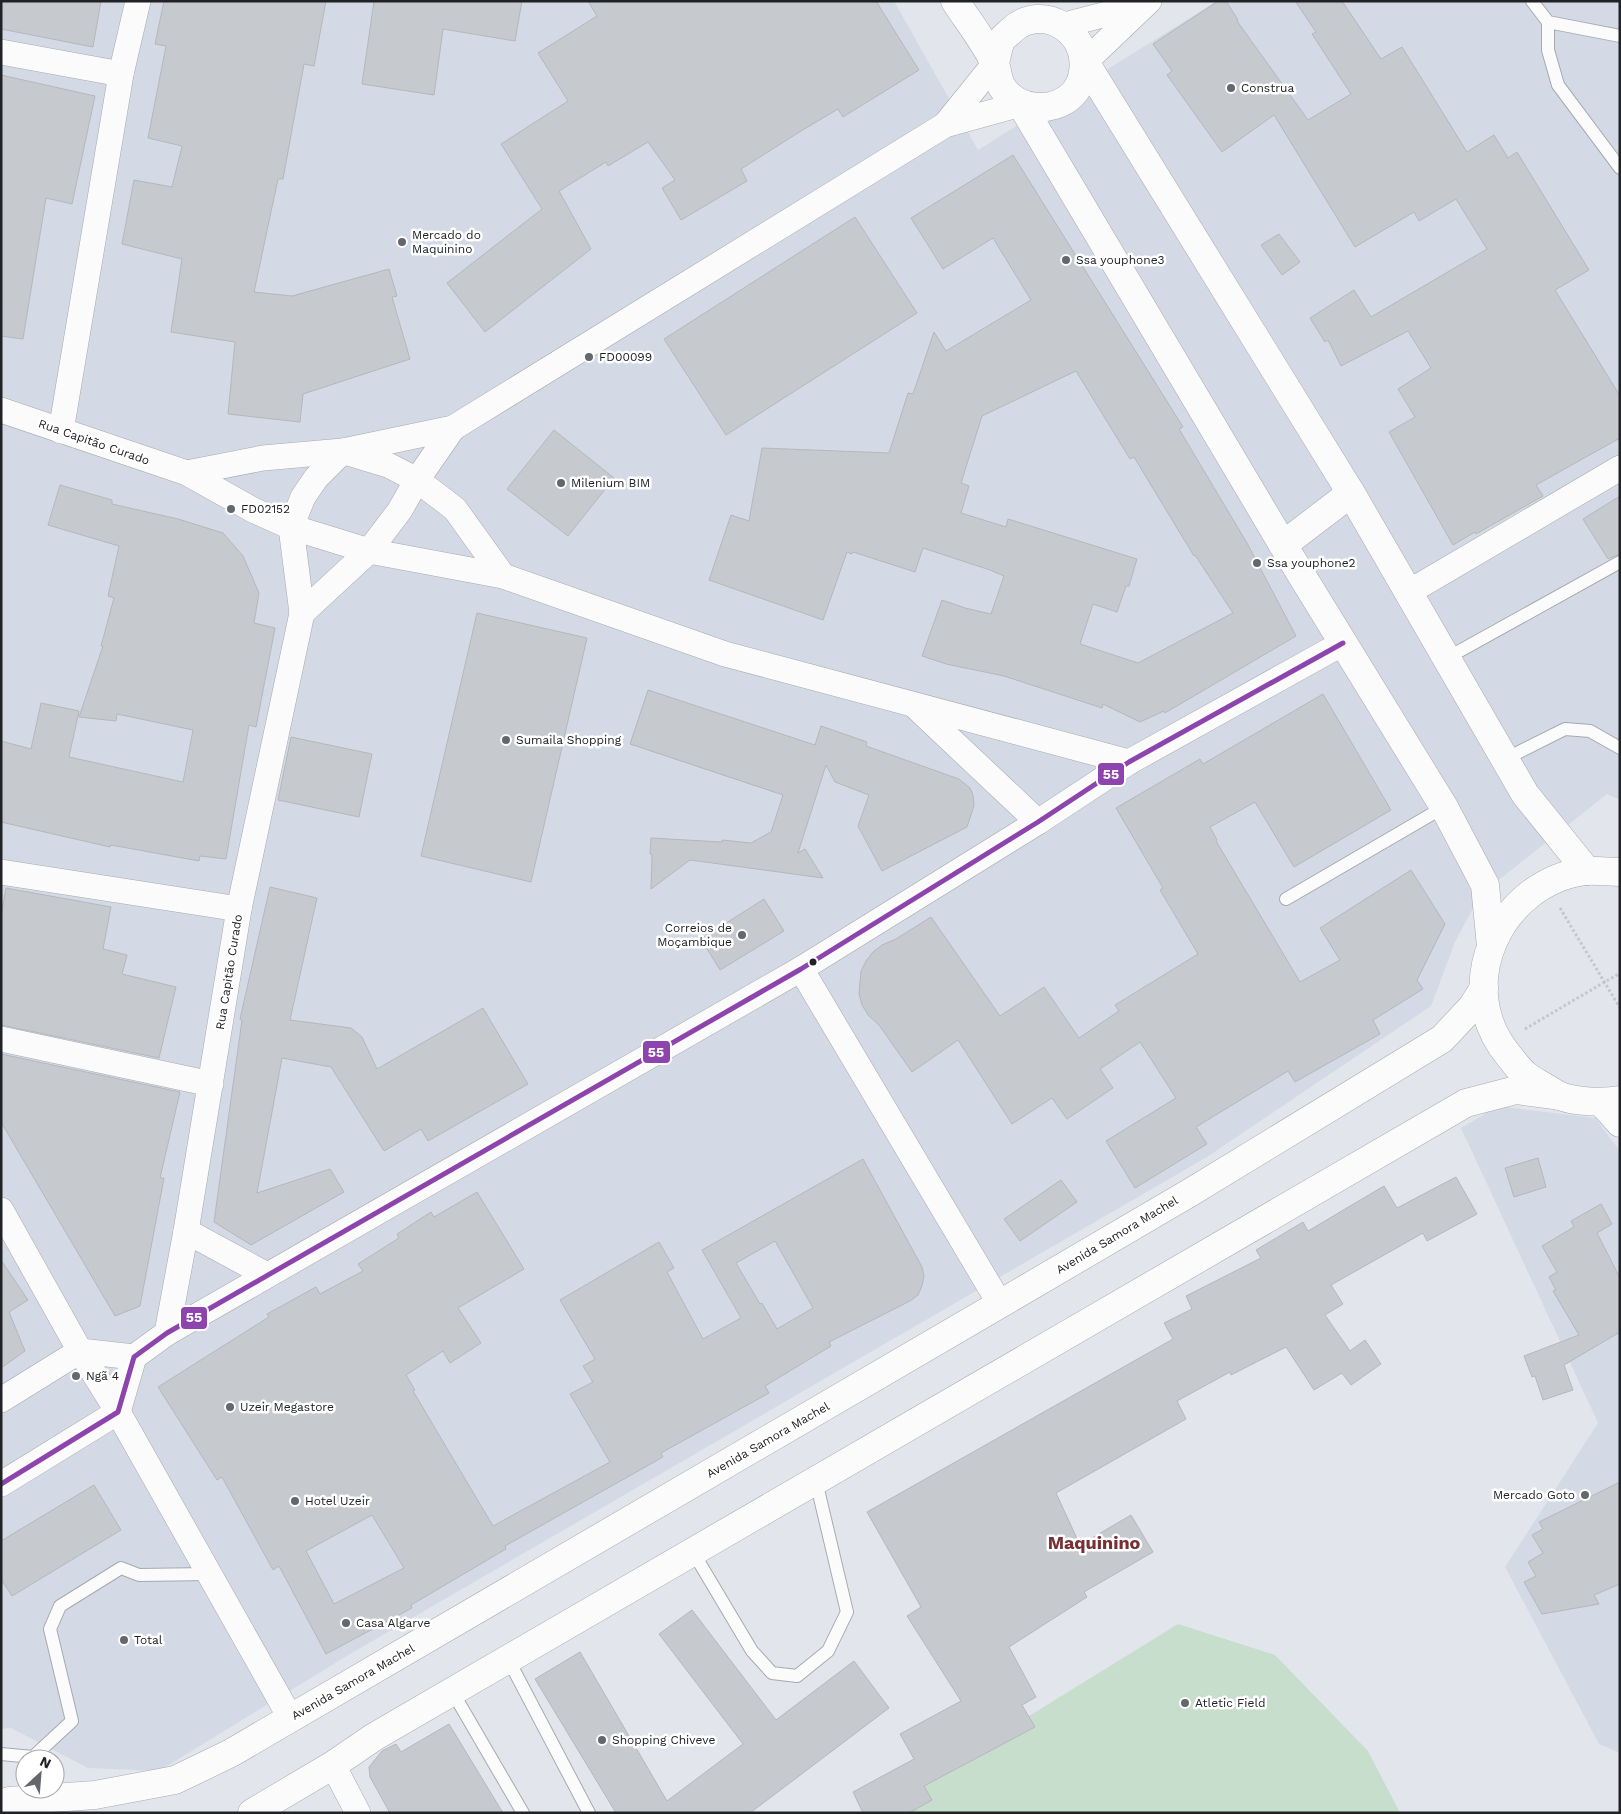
<svg xmlns="http://www.w3.org/2000/svg" width="1621" height="1814" font-family="'Work Sans',sans-serif">
  <style>
    .built { fill: #d3dae5 }
    .green { fill: #c6decb }
    .building { fill: #c6c9ce; stroke: #b5b7bc; fill-rule: evenodd }
    .lines { fill: none; stroke-linecap: round; stroke-linejoin: round }
    .lane-casing { stroke: #a7a9ad; stroke-width: 14 }
    .street-casing { stroke: #a7a9ad; stroke-width: 26 }
    .secondary-casing { stroke: #a7a9ad; stroke-width: 29 }
    .highway-casing { stroke: #a7a9ad; stroke-width: 29 }
    .path { stroke: #c5c6c8; stroke-width: 3; stroke-dasharray: 2.5 2.5; stroke-linecap: butt }
    .lane { stroke: #fbfbfc; stroke-width: 12 }
    .street { stroke: #fbfbfc; stroke-width: 25 }
    .secondary { stroke: #fbfbfc; stroke-width: 28 }
    .highway { stroke: #fbfbfc; stroke-width: 28 }
    .bus-1-casing { stroke: #fff; stroke-width: 9 }
    .bus-1 { stroke: #8e44ad; stroke-width: 5 }
    .poi-dot { fill: #64676b; stroke: #fff; stroke-width: 2 }
    .bus-dot { fill: #202226; stroke: #fff; stroke-width: 2 }
    .labels { text-anchor: middle; stroke-width: 5; stroke-linejoin: round; paint-order: stroke }
    .poi-label { font-size: 12px; fill: #202226; stroke: #fff; text-anchor: start }
    .street-label { font-size: 12px; fill: #202226; stroke: #fff }
    .district-label { font-size: 18px; font-weight: bold; fill: #773034; stroke: #fff }
    .line-badge { stroke: #fff; stroke-width: 2 }
    .badge-label { font-size: 14px; text-anchor: middle; font-weight: bold; fill: #fff }
  </style>
  <rect width="100%" height="100%" fill="#e2e6ec"/>
  <g class="built">
    <polygon points="1,1 894,1 978,150 1217,1 1620,1 1620,800 1607,794 1480,895 1455,942 1431,1006 1207,1157 350,1654 159,1771 88,1768 11,1728 1,1729"/>
    <polygon points="1498,1106 1595,1118 1620,1151 1620,1753 1599,1744 1505,1567 1598,1423 1461,1128"/>
  </g>
  <polygon class="green" points="1178,1624 1275,1655 1368,1751 1400,1813 872,1813"/>
  <g class="building">
    <polygon points="1,1 101,1 93,47 1,29"/>
    <polygon points="164,1 326,1 314,66 304,64 283,179 278,179 254,292 292,296 389,269 397,296 392,297 410,359 303,394 300,422 228,414 235,342 171,332 182,259 122,244 134,180 172,187 182,146 148,138 166,46 155,44"/>
    <polygon points="374,1 522,1 515,41 443,29 434,95 362,84"/>
    <polygon points="588,1 876,1 919,70 843,117 838,109 801,131 741,169 747,181 681,220 662,188 675,180 648,142 608,166 606,162 559,191 591,249 485,332 447,283 542,209 501,144 568,101 538,53 597,16"/>
    <polygon points="1218,1 1226,1 1238,20 1237,21 1308,120 1351,94 1312,34 1316,32 1295,1 1342,1 1381,59 1402,47 1467,152 1494,135 1508,158 1517,152 1589,270 1555,290 1620,396 1620,438 1536,485 1543,496 1476,534 1475,532 1453,545 1389,432 1415,417 1398,389 1431,368 1408,331 1341,366 1328,340 1325,342 1310,318 1354,290 1371,317 1487,249 1456,199 1419,221 1414,212 1355,247 1274,115 1222,152 1167,75 1172,71 1153,44"/>
    <polygon points="1,75 95,96 72,204 46,198 23,339 1,336"/>
    <path d="M1013,155L1183,427L1179,429L1247,543L1296,636L1165,713L1164,711L1140,722L1103,704L1102,708L1004,676L946,664L922,656L942,600L965,608L991,614L1004,576L990,570L923,548L915,572L853,552L852,554L847,552L823,620L709,580L731,515L749,521L762,448L889,453L908,393L913,394L934,332L946,351L1031,300L993,238L943,269L911,218ZM1076,371L1130,459L1134,457L1194,556L1195,555L1233,613L1138,663L1080,644L1093,604L1117,612L1126,586H1129L1137,559L1008,519L1006,527L961,513L969,486L961,483L982,416Z"/>
    <polygon points="855,217 917,313 726,435 664,339"/>
    <polygon points="1279,234 1300,262 1282,275 1261,245"/>
    <polygon points="554,430 614,478 568,536 507,489"/>
    <polygon points="60,485 112,500 112,504 178,519 223,533 243,556 259,593 254,623 275,628 256,727 249,725 226,859 200,856 199,861 111,845 110,847 1,822 1,741 31,749 41,703 79,711 69,757 183,782 193,730 117,714 116,721 79,717 103,646 101,646 114,598 108,596 119,546 48,525"/>
    <polygon points="1620,496 1620,554 1608,559 1583,519"/>
    <polygon points="477,613 587,638 531,882 421,856"/>
    <polygon points="648,690 815,745 821,726 867,742 866,746 959,779 970,788 973,795 974,806 967,827 882,871 858,826 869,795 835,782 826,765 798,853 805,849 823,878 690,860 651,889 652,855 650,854 651,838 722,842 722,840 751,843 771,832 783,795 630,744"/>
    <polygon points="1323,694 1391,810 1294,867 1255,802 1210,827 1217,840 1216,841 1300,982 1340,960 1320,928 1411,870 1445,924 1417,980 1423,989 1373,1020 1380,1034 1295,1082 1288,1071 1196,1127 1207,1144 1135,1188 1106,1141 1176,1098 1140,1042 1100,1069 1113,1088 1067,1119 1052,1098 1012,1124 958,1040 912,1072 879,1025 868,1015 862,1005 859,994 861,971 866,961 873,952 882,945 896,939 931,917 1000,1016 1044,987 1079,1038 1119,1011 1115,1005 1198,954 1160,890 1163,888 1116,808 1200,759 1203,764"/>
    <polygon points="291,737 372,754 359,817 278,800"/>
    <polygon points="270,887 317,898 290,1020 351,1028 362,1037 377,1069 483,1008 528,1084 428,1141 421,1129 384,1151 331,1067 282,1058 257,1193 330,1169 344,1192 251,1245 214,1222 242,1020 240,1019"/>
    <polygon points="6,888 111,907 103,949 127,955 122,974 176,987 159,1058 1,1025 1,916"/>
    <polygon points="764,899 784,931 720,970 701,939"/>
    <polygon points="1,1054 180,1092 160,1178 164,1178 140,1306 115,1316 1,1122"/>
    <polygon points="1538,1158 1546,1187 1514,1197 1505,1168"/>
    <path d="M863,1159L922,1267L924,1276L922,1286L918,1295L910,1301L829,1342L831,1346L765,1386L769,1393L661,1453L663,1457L505,1546L506,1549L411,1605L412,1608L326,1654L279,1566L273,1570L222,1477L217,1480L158,1387L269,1317L267,1314L316,1287L320,1294L363,1271L358,1264L399,1238L397,1234L431,1212L434,1217L477,1192L524,1269L458,1308L481,1343L450,1363L443,1351L406,1375L415,1390L413,1391L493,1526L610,1462L570,1394L593,1382L583,1366L595,1359L560,1300L659,1242L674,1268L667,1272L703,1339L741,1318L702,1250ZM775,1241L813,1308L777,1329L762,1303L760,1304L736,1263ZM372,1515L404,1568L334,1604L306,1551Z"/>
    <polygon points="1456,1177 1477,1214 1427,1241 1423,1233 1331,1285 1343,1304 1325,1315 1350,1351 1365,1340 1381,1364 1351,1385 1342,1373 1314,1390 1286,1347 1231,1375 1230,1372 1177,1401 1186,1419 1056,1493 1080,1545 1131,1515 1153,1552 1084,1592 1087,1597 1009,1647 1036,1697 1022,1705 1035,1727 924,1786 932,1800 909,1813 863,1813 853,1792 914,1759 900,1734 961,1701 907,1616 921,1607 867,1512 1173,1339 1164,1323 1192,1309 1186,1296 1261,1258 1256,1250 1303,1222 1308,1231 1384,1186 1397,1208"/>
    <polygon points="1061,1180 1077,1202 1020,1241 1004,1219"/>
    <polygon points="1601,1204 1612,1224 1597,1233 1620,1278 1620,1332 1564,1365 1573,1390 1543,1400 1535,1376 1532,1377 1524,1356 1579,1335 1553,1291 1556,1290 1549,1277 1557,1272 1542,1246 1574,1227 1571,1221"/>
    <polygon points="1,1260 28,1300 9,1312 25,1351 1,1368"/>
    <polygon points="1620,1482 1620,1584 1594,1595 1599,1604 1542,1614 1524,1582 1536,1576 1528,1562 1543,1553 1532,1535 1543,1529 1539,1522"/>
    <polygon points="94,1485 121,1530 12,1596 1,1579 1,1541"/>
    <polygon points="692,1610 776,1720 854,1661 889,1708 750,1813 616,1813 535,1679 580,1652 667,1801 743,1744 659,1634"/>
    <polygon points="449,1724 503,1813 390,1813 370,1777 369,1767 382,1751 396,1744 401,1752"/>
  </g>
  <g class="lines">
    <defs>
      <g id="lane">
        <polyline points="1532,1 1548,22 1620,36"/>
        <polyline points="1548,22 1548,50 1558,85 1620,168"/>
        <polyline points="1447,658 1620,562"/>
        <polyline points="1505,759 1565,729 1590,731 1620,748"/>
        <polyline points="1286,899 1444,807"/>
        <polyline points="693,1552 752,1651 772,1673 797,1676 828,1651 847,1612 816,1481"/>
        <polyline points="508,1659 589,1813"/>
        <polyline points="452,1691 523,1813"/>
        <polyline points="1,1754 33,1757 72,1721 50,1629 60,1606 121,1568 139,1575 209,1574"/>
      </g>
      <g id="street">
        <polyline points="1064,25 1142,5"/>
        <polyline points="1,52 121,74"/>
        <polyline points="1085,62 1149,1"/>
        <polyline points="945,125 995,63"/>
        <polyline points="1,410 187,473 253,510 291,527 369,551 503,576 725,654 1129,762"/>
        <polyline points="61,431 121,74 138,1"/>
        <polyline points="345,452 388,465 417,480 455,509 503,576"/>
        <polyline points="187,473 263,458 343,451 453,428 945,125 1021,104"/>
        <polyline points="1409,592 1620,468"/>
        <polyline points="302,613 369,551 400,510 417,480 453,428"/>
        <polyline points="916,707 1038,822"/>
        <polyline points="1,872 239,909"/>
        <polyline points="801,969 1000,1304"/>
        <polyline points="1,1039 211,1084"/>
        <polyline points="1,1210 80,1351 118,1412 291,1719"/>
        <polyline points="186,1231 267,1275"/>
        <polyline points="167,1333 186,1231 239,909 302,613 291,527 303,497 316,478 343,451"/>
        <polyline points="1,1400 80,1351 134,1357"/>
        <polyline points="1,1484 118,1412 134,1357 167,1333 801,969 1038,822 1129,762 1343,643"/>
        <polyline points="333,1765 358,1813"/>
      </g>
      <g id="secondary">
        <path d="M955,1C968,21 984,41 994,62C998,69 997,79 1002,87C1016,110 1052,114 1072,95C1078,89 1082,80 1083,72C1090,31 1042,2 1012,30C1008,34 1003,37 1001,41C998,47 997,56 995,63"/>
        <polyline points="1085,62 1351,493 1525,794 1587,871"/>
        <polyline points="1021,104 1283,545 1444,807 1485,885 1491,946"/>
        <polyline points="1283,545 1351,493"/>
        <polyline points="1602,1103 1620,1123"/>
        <polyline points="9,1801 95,1795 175,1780 231,1753 1000,1304 1191,1192 1442,1039 1472,1007 1484,988"/>
        <polyline points="252,1813 333,1765 374,1737 1466,1103 1516,1090 1560,1096"/>
      </g>
      <path id="highway" d="M1620,872C1609,872 1596,870 1585,871C1499,883 1451,987 1509,1056C1515,1063 1520,1071 1527,1076C1532,1080 1538,1083 1543,1086C1548,1089 1554,1093 1560,1096C1575,1102 1603,1103 1620,1100"/>
    </defs>
    <use href="#lane" class="lane-casing"/>
    <use href="#street" class="street-casing"/>
    <use href="#secondary" class="secondary-casing"/>
    <use href="#highway" class="highway-casing"/>
    <g class="path">
      <polyline points="1560,908 1620,1008"/>
      <polyline points="1525,1029 1620,973"/>
    </g>
    <use href="#lane" class="lane"/>
    <use href="#street" class="street"/>
    <use href="#secondary" class="secondary"/>
    <use href="#highway" class="highway"/>
    <defs>
      <polyline id="bus-1" points="1,1484 118,1412 134,1357 167,1333 801,969 1038,822 1129,762 1343,643"/>
    </defs>
    <use href="#bus-1" class="bus-1-casing"/>
    <use href="#bus-1" class="bus-1"/>
  </g>
  <g class="poi-dot">
    <circle cx="1231" cy="88" r="5"/>
    <circle cx="402" cy="242" r="5"/>
    <circle cx="1066" cy="260" r="5"/>
    <circle cx="589" cy="357" r="5"/>
    <circle cx="561" cy="483" r="5"/>
    <circle cx="231" cy="509" r="5"/>
    <circle cx="1257" cy="563" r="5"/>
    <circle cx="506" cy="740" r="5"/>
    <circle cx="742" cy="935" r="5"/>
    <circle cx="76" cy="1376" r="5"/>
    <circle cx="230" cy="1407" r="5"/>
    <circle cx="1585" cy="1495" r="5"/>
    <circle cx="295" cy="1501" r="5"/>
    <circle cx="346" cy="1623" r="5"/>
    <circle cx="124" cy="1640" r="5"/>
    <circle cx="1185" cy="1703" r="5"/>
    <circle cx="602" cy="1740" r="5"/>
  </g>
  <circle class="bus-dot" cx="813" cy="962" r="4.5"/>
  <g class="labels">
    <g class="poi-label">
      <text x="1241" y="92">Construa</text>
      <text x="412" y="239">Mercado do<tspan x="412" dy="14">Maquinino</tspan></text>
      <text x="1076" y="264">Ssa youphone3</text>
      <text x="599" y="361">FD00099</text>
      <text x="571" y="487">Milenium BIM</text>
      <text x="241" y="513">FD02152</text>
      <text x="1267" y="567">Ssa youphone2</text>
      <text x="516" y="744">Sumaila Shopping</text>
      <text x="732" y="932" text-anchor="end">Correios de<tspan x="732" dy="14">Moçambique</tspan></text>
      <text x="86" y="1380">Ngã 4</text>
      <text x="240" y="1411">Uzeir Megastore</text>
      <text x="1575" y="1499" text-anchor="end">Mercado Goto</text>
      <text x="305" y="1505">Hotel Uzeir</text>
      <text x="356" y="1627">Casa Algarve</text>
      <text x="134" y="1644">Total</text>
      <text x="1195" y="1707">Atletic Field</text>
      <text x="612" y="1744">Shopping Chiveve</text>
    </g>
    <g class="street-label">
      <text transform="translate(94 442) rotate(19)" y="4">Rua Capitão Curado</text>
      <text transform="translate(229 972) rotate(-81)" y="4">Rua Capitão Curado</text>
      <text transform="translate(1117 1235) rotate(-31)" y="4">Avenida Samora Machel</text>
      <text transform="translate(768 1440) rotate(-30)" y="4">Avenida Samora Machel</text>
      <text transform="translate(353 1682) rotate(-30)" y="4">Avenida Samora Machel</text>
    </g>
    <g class="district-label">
      <text x="1094" y="1549">Maquinino</text>
    </g>
  </g>
  <g class="line-badge">
    <rect x="1097" y="762" width="28" height="24" rx="5" fill="#8e44ad"/>
    <rect x="642" y="1040" width="29" height="24" rx="5" fill="#8e44ad"/>
    <rect x="180" y="1306" width="28" height="24" rx="5" fill="#8e44ad"/>
  </g>
  <g class="badge-label">
    <text x="1111" y="779">55</text>
    <text x="656" y="1057">55</text>
    <text x="194" y="1322">55</text>
  </g>
  <rect width="1621" height="1814" fill="none" stroke="#202226" stroke-width="5"/>
  <g transform="translate(40 1774) rotate(26)"><circle r="24" fill="#ffffff" stroke="#a6a7a8"/>
  <path d="M0-4L9 19L0 12L-9 19Z" fill="#64676b"/>
  <text y="-8" font-size="14" font-weight="bold" text-anchor="middle" fill="#202226">N</text>
  </g>
</svg>
